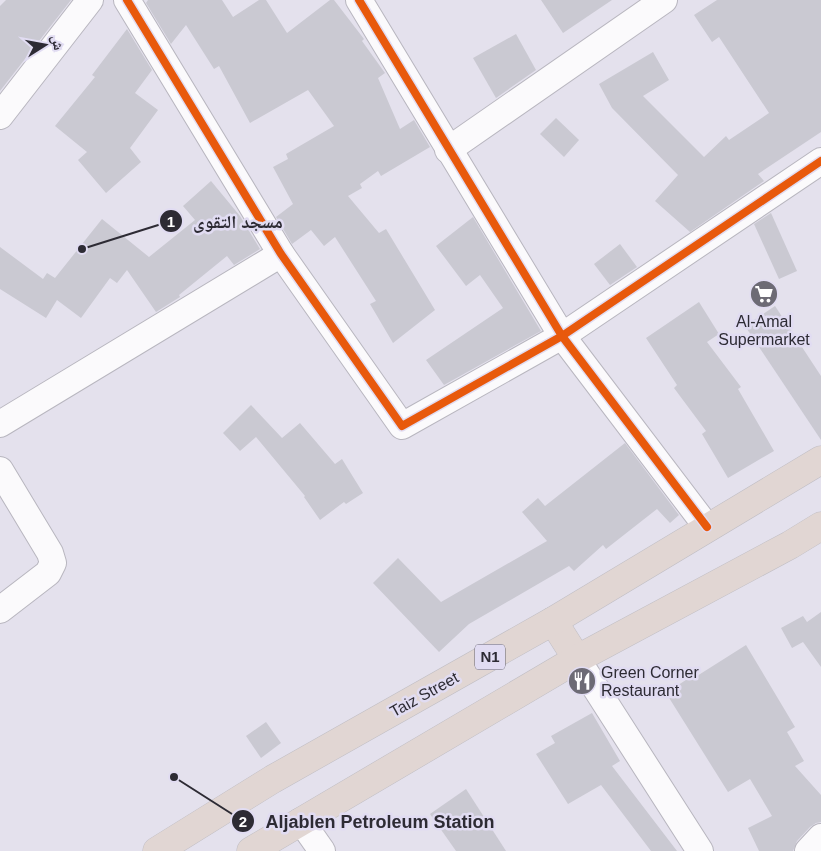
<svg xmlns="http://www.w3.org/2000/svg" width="821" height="851" font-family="Helvetica,'Noto Naskh Arabic',sans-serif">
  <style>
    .building { fill: #cac9d2 }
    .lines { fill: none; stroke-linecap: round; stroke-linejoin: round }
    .minor-casing { stroke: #b8b6bf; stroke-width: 28 }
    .trunk-casing { stroke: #c0bec4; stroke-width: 29 }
    .minor { stroke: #fbfafc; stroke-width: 26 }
    .trunk { stroke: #e1d6d3; stroke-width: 28 }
    .cycleway-casing { stroke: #e1dcf2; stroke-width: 11 }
    .cycleway { stroke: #e8590c; stroke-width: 8 }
    .labels { text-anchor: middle; stroke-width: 5; stroke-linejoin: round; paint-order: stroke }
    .shield { fill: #e1dcf2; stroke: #63606d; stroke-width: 1 }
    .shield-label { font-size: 15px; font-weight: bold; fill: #2d2b34 }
    .poi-label { font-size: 16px; fill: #2d2b34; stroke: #e1dcf2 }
    .street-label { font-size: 16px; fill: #2d2b34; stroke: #e1dcf2 }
    .leader { fill: none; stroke: #2d2b34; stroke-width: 2 }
    .callout-dot { fill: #2d2b34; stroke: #e1dcf2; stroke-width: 2 }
    .mark-label { font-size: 15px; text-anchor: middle; font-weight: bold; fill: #fff }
    .callout-label { font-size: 18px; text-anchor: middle; font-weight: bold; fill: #2d2b34; stroke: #e1dcf2; stroke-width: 5; stroke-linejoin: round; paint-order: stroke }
  </style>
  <rect width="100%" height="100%" fill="#e4e1ed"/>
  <g class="building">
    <polygon points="6,0 71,0 0,91 0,6"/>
    <polygon points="148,0 222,0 233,17 259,0 266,0 287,33 330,0 334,0 364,39 362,41 385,73 378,78 400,129 414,120 430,147 381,176 378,171 360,184 362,188 348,196 379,233 386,229 435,310 393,343 370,304 376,301 335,237 324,246 311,230 292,244 276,217 293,204 273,167 288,159 286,154 334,126 308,90 250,123 219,66 214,69 186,25 171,44 146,3"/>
    <polygon points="541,0 612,0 563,33"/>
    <polygon points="717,0 821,0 821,132 758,174 764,181 690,232 655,201 678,175 612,108 599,84 653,52 669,80 643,96 704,157 726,136 729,140 769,113 719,37 712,42 694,15"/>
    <polygon points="127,29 152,70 135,93 158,110 130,148 141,162 106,193 78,160 87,152 55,126 95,77 92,75"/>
    <polygon points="516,34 536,70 496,98 473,58"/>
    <polygon points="556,118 579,140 564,157 540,134"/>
    <polygon points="211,181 240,216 260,249 234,265 227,256 179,295 180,297 156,312 127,270 117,283 110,278 81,318 57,300 46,318 0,289 0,247 43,279 47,273 55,278 102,219 149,257 195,220 183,206"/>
    <polygon points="771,213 797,271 779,279 754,224"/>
    <polygon points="473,217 541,331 444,385 426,360 503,308 480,275 466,286 436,246"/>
    <polygon points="620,244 637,267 610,285 594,264"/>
    <polygon points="699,302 719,334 707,342 741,387 738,389 774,451 728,478 702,434 706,431 674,388 677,385 646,338"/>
    <polygon points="775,306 821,376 821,440 745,326"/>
    <polygon points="251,405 282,438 300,423 335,464 342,459 363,493 346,504 344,502 320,520 304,497 305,496 256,437 240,451 223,433"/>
    <polygon points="625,443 679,515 670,523 657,509 606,549 603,545 574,571 569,566 469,624 439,652 373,583 398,558 441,602 547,541 522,512 538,498 545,506"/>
    <polygon points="821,612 821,667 803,642 792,648 781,628 803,616 807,622"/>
    <polygon points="746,645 795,727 787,732 804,761 795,766 821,795 821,822 816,823 810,827 797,841 793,851 759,851 748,828 772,816 750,779 728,792 666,693 695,674 697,676"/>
    <polygon points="592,713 620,761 612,766 677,851 651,851 601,785 568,804 536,754 555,743 551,736"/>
    <polygon points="266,722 281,743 261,758 246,736"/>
    <polygon points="466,789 506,851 456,851 430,814"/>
  </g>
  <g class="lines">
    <defs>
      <g id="minor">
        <polyline points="127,0 281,254 402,426 562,336 821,161"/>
        <polyline points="359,0 562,336 707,527"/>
        <polyline points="0,116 90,0"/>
        <polyline points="448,150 664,0"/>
        <polyline points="0,424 281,254"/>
        <polyline points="0,470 50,553 53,563 48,573 0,610"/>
        <polyline points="577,659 700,851"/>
        <polyline points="301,821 322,851"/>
        <polyline points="808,851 821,837"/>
      </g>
      <g id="trunk">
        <polyline points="553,621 577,659"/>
        <polyline points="157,851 273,779 553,621 821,460"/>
        <polyline points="251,851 577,659 790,545 821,526"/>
      </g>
    </defs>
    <use href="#minor" class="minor-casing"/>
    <use href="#trunk" class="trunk-casing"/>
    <use href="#minor" class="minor"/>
    <use href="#trunk" class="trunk"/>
    <defs>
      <g id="cycleway">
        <polyline points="127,0 281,254 402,426 562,336 821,161"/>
        <polyline points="359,0 562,336 707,527"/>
      </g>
    </defs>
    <use href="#cycleway" class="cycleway-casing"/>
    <use href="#cycleway" class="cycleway"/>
  </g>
  <defs>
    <symbol id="supermarket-disc" viewBox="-11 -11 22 22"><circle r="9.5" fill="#6d6b75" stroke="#e1dcf2"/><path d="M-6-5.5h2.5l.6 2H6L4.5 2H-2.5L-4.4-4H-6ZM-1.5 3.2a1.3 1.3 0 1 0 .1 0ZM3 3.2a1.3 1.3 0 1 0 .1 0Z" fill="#fff"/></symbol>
    <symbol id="restaurant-disc" viewBox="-11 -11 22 22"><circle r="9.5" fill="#6d6b75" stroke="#e1dcf2"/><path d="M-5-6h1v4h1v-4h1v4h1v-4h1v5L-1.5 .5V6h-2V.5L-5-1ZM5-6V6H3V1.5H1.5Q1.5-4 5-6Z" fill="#fff"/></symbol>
  </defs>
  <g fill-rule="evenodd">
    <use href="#supermarket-disc" x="748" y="278" width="32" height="32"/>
    <use href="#restaurant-disc" x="566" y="665" width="32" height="32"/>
  </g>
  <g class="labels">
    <rect class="shield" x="475" y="644.5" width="30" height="25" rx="4"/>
    <g class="shield-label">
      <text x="490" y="662">N1</text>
    </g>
    <g class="poi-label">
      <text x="764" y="327">Al-Amal<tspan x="764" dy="18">Supermarket</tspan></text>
      <text x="601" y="678" text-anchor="start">Green Corner<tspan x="601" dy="18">Restaurant</tspan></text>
    </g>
    <g class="street-label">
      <text transform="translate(424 694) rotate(-29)" y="6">Taiz Street</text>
    </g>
  </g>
  <path class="leader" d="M82 249L171 221M174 777L243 821"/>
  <g class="callout-dot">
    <circle cx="82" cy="249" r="5"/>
    <circle cx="174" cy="777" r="5"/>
    <circle cx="171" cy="221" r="12"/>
    <circle cx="243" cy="821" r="12"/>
  </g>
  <g class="mark-label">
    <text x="171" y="227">1</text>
    <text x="243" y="827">2</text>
  </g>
  <g class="callout-label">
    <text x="238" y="228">مسجد التقوى</text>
    <text x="380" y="828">Aljablen Petroleum Station</text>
  </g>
  <g transform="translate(45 45) rotate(79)" stroke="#e1dcf2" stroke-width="4" paint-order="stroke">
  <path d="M0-4L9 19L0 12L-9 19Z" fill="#2d2b34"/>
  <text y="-8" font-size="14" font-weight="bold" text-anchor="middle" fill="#2d2b34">ش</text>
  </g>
</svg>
